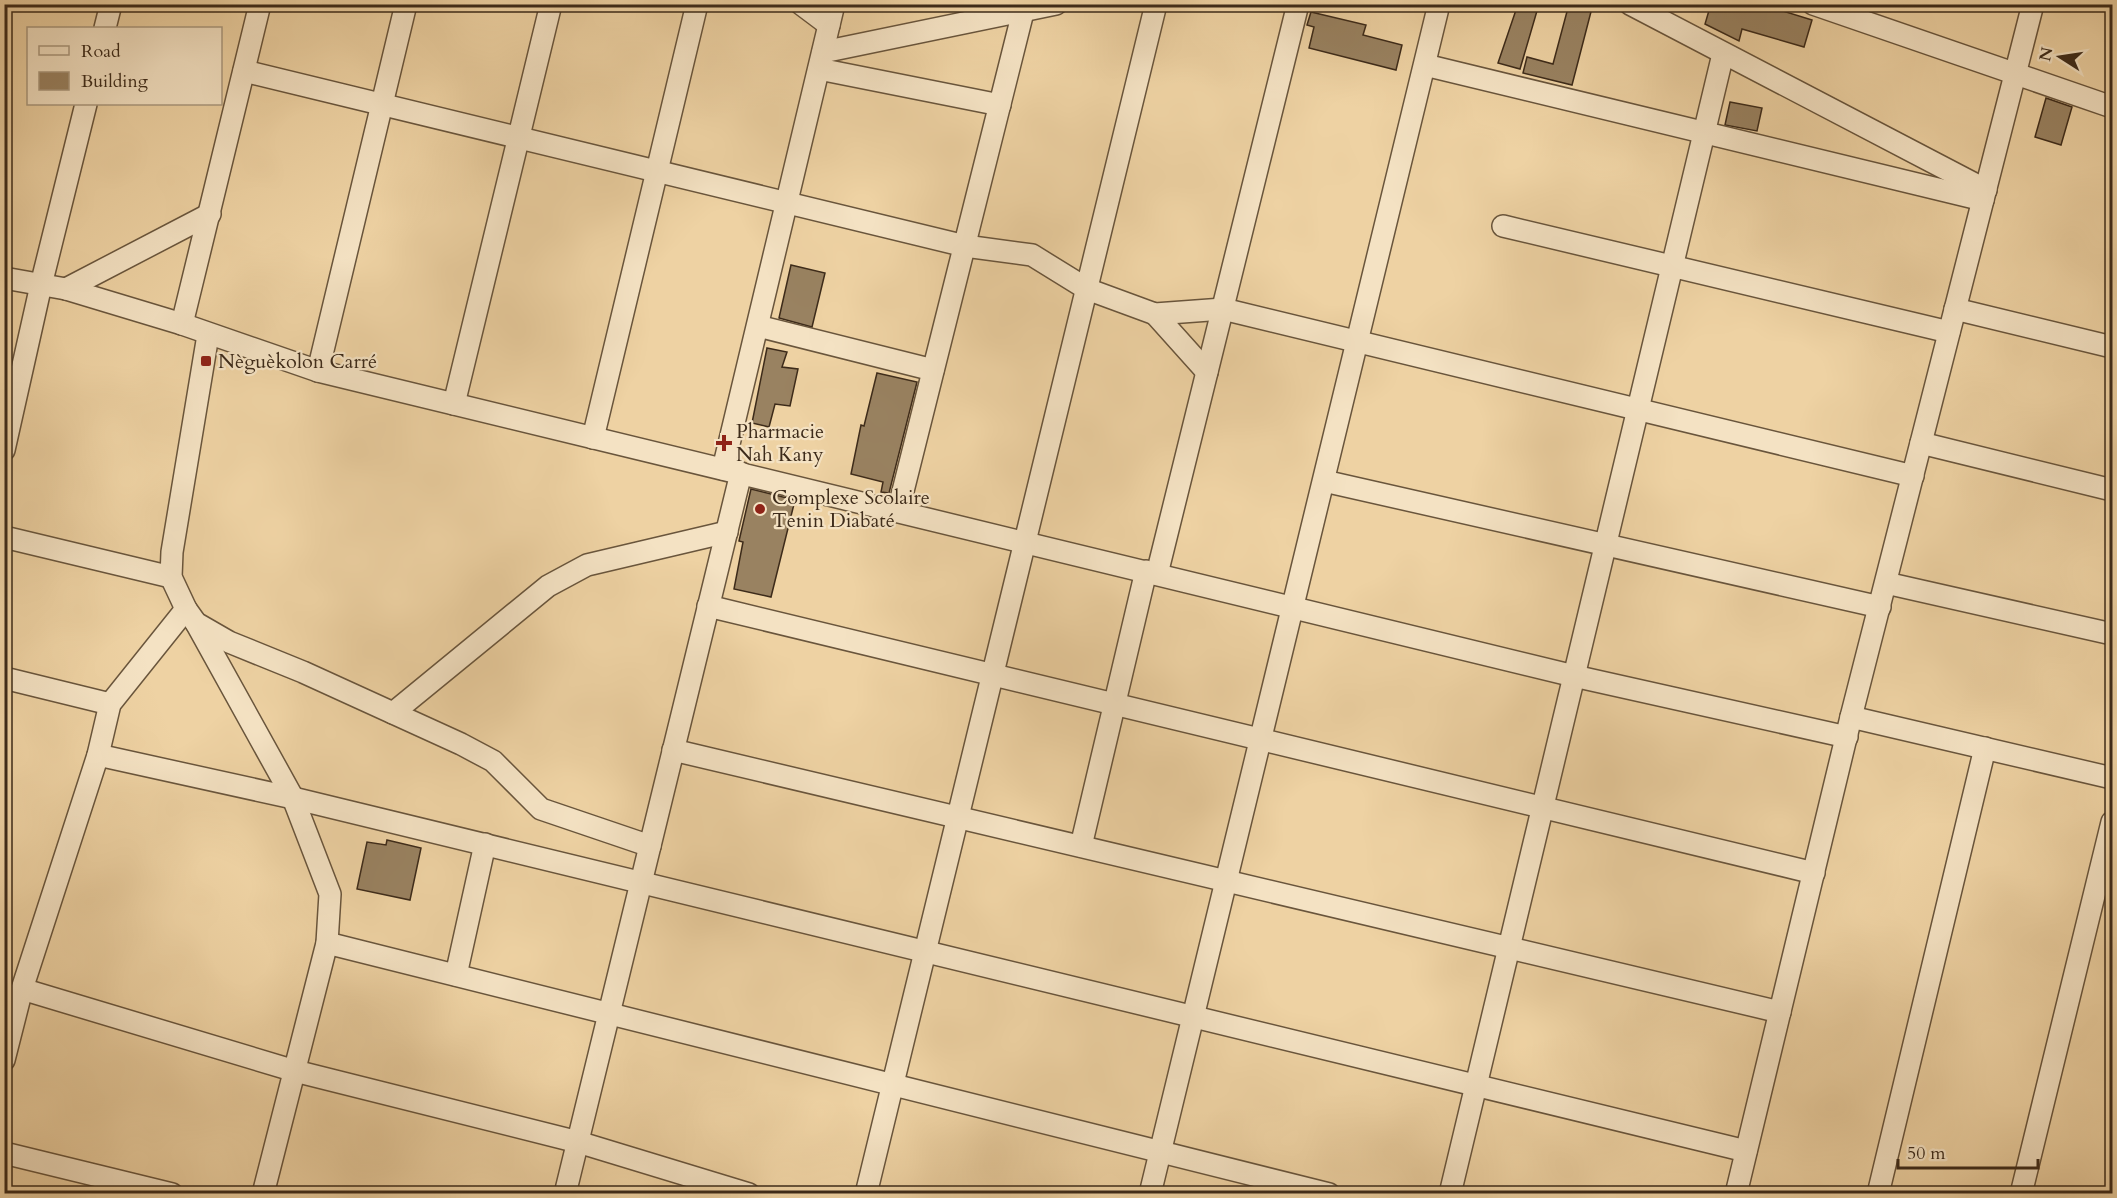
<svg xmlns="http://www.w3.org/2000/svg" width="2117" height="1198" font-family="Cardo,serif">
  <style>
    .building { fill: #998261; stroke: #3d2b1a; stroke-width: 1.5 }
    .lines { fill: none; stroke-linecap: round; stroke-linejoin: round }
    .minor-casing { stroke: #69553c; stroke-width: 24 }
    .minor { stroke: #f4e2c3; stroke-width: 21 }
    .poi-dot { fill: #8f2418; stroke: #f4e2c3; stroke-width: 2 }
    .labels { text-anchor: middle; stroke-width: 4.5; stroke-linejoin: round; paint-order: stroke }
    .poi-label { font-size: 20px; fill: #3d2b1a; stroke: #f4e2c3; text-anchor: start }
  </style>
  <rect width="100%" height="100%" fill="#eed2a3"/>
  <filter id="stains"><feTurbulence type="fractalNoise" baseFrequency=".00333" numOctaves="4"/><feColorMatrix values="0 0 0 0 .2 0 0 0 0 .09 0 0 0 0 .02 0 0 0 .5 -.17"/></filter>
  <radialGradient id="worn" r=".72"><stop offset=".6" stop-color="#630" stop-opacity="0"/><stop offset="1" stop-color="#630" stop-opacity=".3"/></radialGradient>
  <g class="building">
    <polygon points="1518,4 1539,4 1520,69 1498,63"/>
    <polygon points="1569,4 1593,4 1572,85 1523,73 1527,57 1553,64"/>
    <polygon points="1721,4 1760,4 1812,20 1804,47 1742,29 1739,41 1705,24 1710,7 1720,9"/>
    <polygon points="1311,12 1366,25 1363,35 1402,45 1396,70 1309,48 1314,27 1307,25"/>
    <polygon points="2046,98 2072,107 2061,145 2035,137"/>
    <polygon points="1730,102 1762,108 1757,131 1725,125"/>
    <polygon points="791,265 825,273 812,327 779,318"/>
    <polygon points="767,348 787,352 782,367 798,369 790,406 775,404 769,427 752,423"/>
    <polygon points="877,373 917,382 889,493 881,492 883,482 851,474 861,425 864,426"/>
    <polygon points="751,489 795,500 771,597 734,589 743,542 739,541"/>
    <polygon points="387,840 421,848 410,900 357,889 367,842 386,845"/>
  </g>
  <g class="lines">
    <defs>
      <g id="minor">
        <polyline points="801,4 829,25"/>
        <polyline points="1630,4 1986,190"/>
        <polyline points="1813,4 2112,107"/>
        <polyline points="105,28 111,4"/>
        <polyline points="823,52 1056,4"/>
        <polyline points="1425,65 1983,200"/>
        <polyline points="819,69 1000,105"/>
        <polyline points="244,71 965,246 1032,255 1087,289 1155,314 1223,309 1913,476"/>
        <polyline points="1503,226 1949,332"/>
        <polyline points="4,278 66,289 182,324 318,371 1574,676 1847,737"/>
        <polyline points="66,289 210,214"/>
        <polyline points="1955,309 2112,347"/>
        <polyline points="1155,314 1207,372"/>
        <polyline points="182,324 260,4"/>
        <polyline points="758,326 933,370"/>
        <polyline points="208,335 172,552 171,577 186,609 196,623 229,642 303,672 461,744 493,761 541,809 650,846"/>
        <polyline points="318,371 406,4"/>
        <polyline points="454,404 551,4"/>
        <polyline points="593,438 697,4"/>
        <polyline points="1921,443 2112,490"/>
        <polyline points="4,450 41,285 86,104"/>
        <polyline points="723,469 834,4"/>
        <polyline points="1324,481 1880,607"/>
        <polyline points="898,511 1025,4"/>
        <polyline points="4,537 171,577"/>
        <polyline points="1157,574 1298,4"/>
        <polyline points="1886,583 2112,634"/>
        <polyline points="708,606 1814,873"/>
        <polyline points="196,623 293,798 330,894 327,943 263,1194"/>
        <polyline points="4,678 110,704"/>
        <polyline points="393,713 548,586 587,565 727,532"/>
        <polyline points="1851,717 2112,778"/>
        <polyline points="673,750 1780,1012"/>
        <polyline points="98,755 293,798 1746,1151"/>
        <polyline points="1081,846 1146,571"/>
        <polyline points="327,943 1329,1194"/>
        <polyline points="456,975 485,844"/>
        <polyline points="22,989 295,1071 578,1142 749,1194"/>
        <polyline points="4,1060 22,989 98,755 110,704 186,609"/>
        <polyline points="4,1153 172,1194"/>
        <polyline points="565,1194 741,473"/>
        <polyline points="866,1194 1156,4"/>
        <polyline points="1150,1194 1439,4"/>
        <polyline points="1450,1194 1723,54"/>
        <polyline points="1736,1194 1851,717 2033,4"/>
        <polyline points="1878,1194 1985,748"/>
        <polyline points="2021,1194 2112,822"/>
      </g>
    </defs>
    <use href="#minor" class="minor-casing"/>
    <use href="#minor" class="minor"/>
  </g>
  <g class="poi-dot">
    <rect x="200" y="355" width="12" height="12" rx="3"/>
    <path d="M721 434h6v6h6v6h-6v6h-6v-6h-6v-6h6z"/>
    <circle cx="760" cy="509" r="6"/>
  </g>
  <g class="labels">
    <g class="poi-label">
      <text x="218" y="368">Nèguèkolon Carré</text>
      <text x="736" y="438">Pharmacie<tspan x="736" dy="23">Nah Kany</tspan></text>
      <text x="772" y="504">Complexe Scolaire<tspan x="772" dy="23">Tenin Diabaté</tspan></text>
    </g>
  </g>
  <rect width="2117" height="1198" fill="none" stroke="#eed2a3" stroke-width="24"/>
  <rect x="6" y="6" width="2105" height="1186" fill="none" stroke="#3d2b1a" stroke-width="3"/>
  <rect x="12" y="12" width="2093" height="1174" fill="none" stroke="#3d2b1a" stroke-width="1.5"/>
  <rect x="27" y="27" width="195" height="78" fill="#f4e2c3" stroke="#ab997f" stroke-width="1.5"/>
  <rect x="39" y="46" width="30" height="9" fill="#f4e2c3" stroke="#ab997f" stroke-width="1.5"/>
  <text x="81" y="57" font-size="18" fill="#3d2b1a">Road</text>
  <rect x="39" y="72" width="30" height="18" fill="#998261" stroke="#ab997f" stroke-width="1.5"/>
  <text x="81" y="87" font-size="18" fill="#3d2b1a">Building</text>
  <g transform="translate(2060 57) rotate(282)" stroke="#f4e2c3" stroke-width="4.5" paint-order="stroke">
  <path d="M0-4.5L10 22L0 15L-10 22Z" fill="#3d2b1a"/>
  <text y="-9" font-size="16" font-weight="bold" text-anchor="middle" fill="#3d2b1a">N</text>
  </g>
  <path d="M1898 1159v9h140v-9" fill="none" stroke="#3d2b1a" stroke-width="3"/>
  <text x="1907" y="1159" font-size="18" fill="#3d2b1a" stroke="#f4e2c3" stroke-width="4.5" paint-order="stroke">50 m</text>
  <rect width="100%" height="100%" filter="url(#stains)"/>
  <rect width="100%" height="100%" fill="url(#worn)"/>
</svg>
